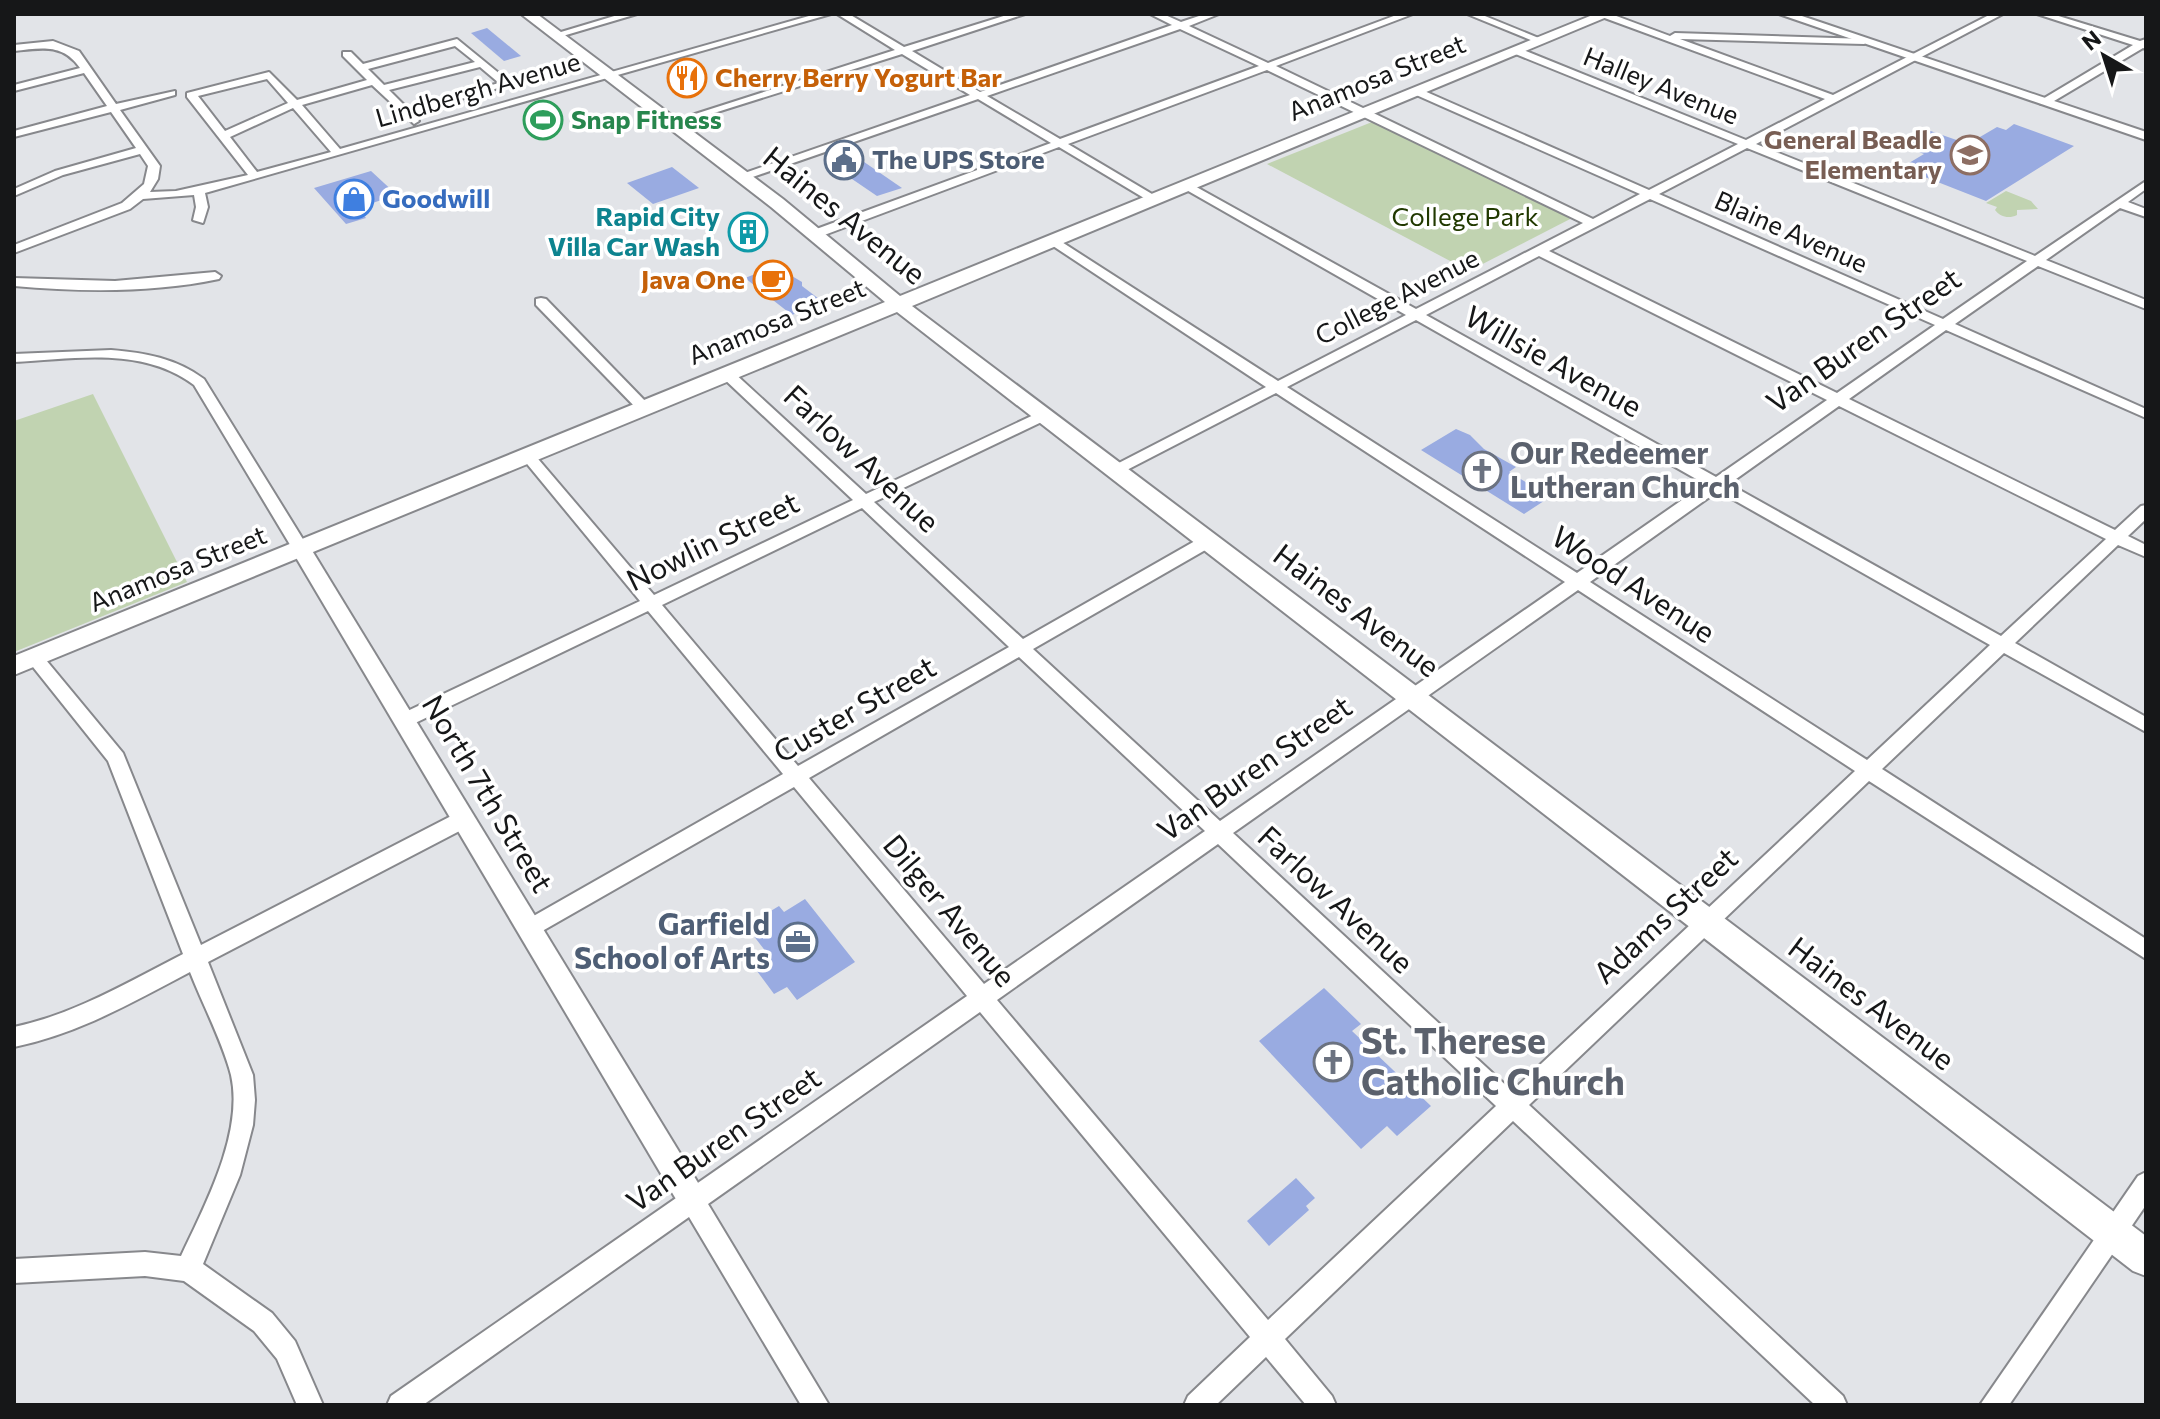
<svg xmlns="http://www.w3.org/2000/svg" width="2160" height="1419" font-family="Commissioner,sans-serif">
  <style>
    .green { fill: #c1d3b1 }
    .building { fill: #99abe1 }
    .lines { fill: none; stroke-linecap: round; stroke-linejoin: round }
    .minor-casing { stroke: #87888c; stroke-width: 4 }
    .tertiary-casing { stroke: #87888c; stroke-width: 4 }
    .secondary-casing { stroke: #87888c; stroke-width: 4 }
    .minor { fill: #fff; fill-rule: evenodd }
    .tertiary { fill: #fff; fill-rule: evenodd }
    .secondary { fill: #fff; fill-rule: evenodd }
    .labels { text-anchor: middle; stroke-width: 7; stroke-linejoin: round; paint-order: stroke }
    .far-food-label { font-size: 26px; font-weight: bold; fill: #c56008; stroke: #fff; text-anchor: start }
    .far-street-label { font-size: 26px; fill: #161718; stroke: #fff }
    .far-leisure-label { font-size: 26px; font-weight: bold; fill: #27864d; stroke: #fff; text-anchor: start }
    .far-education-label { font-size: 26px; font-weight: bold; fill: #785e54; stroke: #fff; text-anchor: end }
    .far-service-label { font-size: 26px; font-weight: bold; fill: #4e5e75; stroke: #fff; text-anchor: start }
    .far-shop-label { font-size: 26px; font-weight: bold; fill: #366cbe; stroke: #fff; text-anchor: start }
    .far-culture-label { font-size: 26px; font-weight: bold; fill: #0d838f; stroke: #fff; text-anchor: end }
    .far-park-label { font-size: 26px; fill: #213900; stroke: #fff }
    .street-label { font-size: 30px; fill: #161718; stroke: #fff }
    .worship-label { font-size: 30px; font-weight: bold; fill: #5b616d; stroke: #fff; text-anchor: start }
    .service-label { font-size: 30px; font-weight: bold; fill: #4e5e75; stroke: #fff; text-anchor: end }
    .near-worship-label { font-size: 36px; font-weight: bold; fill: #5b616d; stroke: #fff; text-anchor: start }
  </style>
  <rect width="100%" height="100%" fill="#e2e4e8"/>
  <g class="green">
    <polygon points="1372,122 1574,217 1469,271 1267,164"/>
    <path d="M2006,191L2031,201L2038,209L2017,210V215C2009,219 2000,217 1995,210L1997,207L1986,203Z"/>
    <polygon points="93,394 187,582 14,652 14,421"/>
  </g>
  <g class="building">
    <polygon points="487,28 521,56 504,61 471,33"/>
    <polygon points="2014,124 2074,146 1986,201 1907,170 1910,168 1904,166 1924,154 1895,143 1922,128 1968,144 1997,127 2006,130"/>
    <polygon points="851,153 902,188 877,196 827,162"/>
    <polygon points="672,167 699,188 653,204 627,183"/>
    <polygon points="371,171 397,195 357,208 366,218 346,224 314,188"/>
    <polygon points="775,266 802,282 802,286 823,302 792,315 745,278"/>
    <polygon points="1456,429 1470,435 1484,449 1516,467 1509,472 1550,497 1524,514 1421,450"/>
    <polygon points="805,899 855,962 797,1000 787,987 774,994 754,967 770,957 746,926 779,906 784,912"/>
    <polygon points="1324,988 1361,1024 1352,1031 1431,1106 1397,1136 1387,1126 1361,1149 1259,1041"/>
    <polygon points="1296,1178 1315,1198 1306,1206 1309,1210 1269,1246 1247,1221"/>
  </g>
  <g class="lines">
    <defs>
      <g id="minor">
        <polygon points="621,14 637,14 556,38 551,35"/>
        <path d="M816,14H831L205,193L208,207L203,223L193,220L196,207L194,195L143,199L130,209L14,253V245L122,203L144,184L148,166L140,154L63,175L14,196V189L55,171L136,148L111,112L14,137V131L107,106L84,73L14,91V85L80,68C63,43 41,48 14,51V45L53,41L79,51L116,104L175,91V95L120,110L160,166L158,179L150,192L176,191L248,175L187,97V93L269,72L297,100L367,80L343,56V52H351L363,64L457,39L512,84L413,113L419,121L414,124L372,85L302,105L340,149ZM455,46L475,62L384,85L368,69ZM480,67L499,83L407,108L389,90ZM267,79L288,103L225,131L198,96ZM293,108L331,152L257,172L230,137Z"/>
        <path d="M837,14H849L904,47L1010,14H1025L912,51L980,92L1172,25L1150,14H1163L1181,22L1205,14H1219L1189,26L1268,63L1399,14H1413L1276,66L1593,219L1640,194L1414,94V90H1422L1649,190L1738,144L1513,53V49H1521L1746,140L1825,99L1602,17L1601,14H1611L1670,36L1675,33L1867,39L1869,41L1864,44L1680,39L1833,95L1991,14H2003L1756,144L2035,256L2146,181V189L2128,202L2146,209V217L2120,208L2046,260L2146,300V309L2038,266L1955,324L2146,409V418L1946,330L1849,399L2115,530L2141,506L2146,505V519L2128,536L2146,545V557L2118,545L2015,643L2146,717V732L2004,653L1882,769L2146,939V959L1869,781L1529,1105L1843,1396L1847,1405H1815L1513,1121L1285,1339L1332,1396L1336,1405H1306L1266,1357L1216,1405H1184L1188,1396L1250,1337L980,1012L708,1204L829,1405H801L689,1217L423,1405H387L391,1396L967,996L794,787L537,934L530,937L523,934L520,928L523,922L783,774L648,611L411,725H399L396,720L399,715L640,601L523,459V453H533L654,595L853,500L722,377V371H732L866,494L1040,412H1050V418L874,502L1023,639L1202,537H1214L1216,541L1214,545L1033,649L1220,821L1565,582L1276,393L1121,473H1111V467L1266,387L1044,240L1054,237L1278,381L1406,315L1183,188V184H1191L1416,309L1583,223L1267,70L1068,144L1157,197V201H1149L1059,147L819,237H811V231L1051,143L978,99L747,179H739V175L970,95L902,54L676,125L667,123L895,50ZM1180,29L1259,66L1060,139L987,96ZM1747,148L2027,261L1943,319L1659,194ZM1650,199L1935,325L1837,393L1549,251ZM1539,256L1827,400L1716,477L1426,315ZM1416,320L1705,484L1577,573L1287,387ZM1839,406L2106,539L2001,636L1729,484ZM1718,491L1990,645L1867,760L1590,582ZM862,508L1009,647L798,766L662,605ZM1578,590L1855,771L1512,1091L1233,833ZM1019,657L1205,831L984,984L809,778ZM1218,844L1496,1106L1268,1320L997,1000Z"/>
        <polygon points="1467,14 1480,14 1546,41 1538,43"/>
        <polygon points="2037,14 2052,14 2140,41 2146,39 2146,49 2143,48 2049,104 2041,104 2041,100 2133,45"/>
        <path d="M215,272L221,276L219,279C153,293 81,292 14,286V278L115,281Z"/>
        <polygon points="541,298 546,299 649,405 649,411 639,411 536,305 536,299"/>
        <path d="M111,350C146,353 175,358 204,379L309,549L307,553H295L194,385C142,346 75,359 14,362V354Z"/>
        <path d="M35,652L41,654L123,753L201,945L457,813L464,811L471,813L474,819L471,825L208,962L253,1075L255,1100L253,1125L240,1175L203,1264L272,1313L295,1341L323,1405H297L277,1359L254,1331L184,1281L145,1276L14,1283V1259L145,1252L181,1256C205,1205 244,1132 231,1075C223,1043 202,1003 190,972C133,1002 78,1034 14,1047V1027C75,1014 128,982 183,954L108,761L29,662L26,658Z"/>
        <polygon points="2146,1172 2146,1205 2009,1405 1980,1405 2138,1176"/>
      </g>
      <g id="tertiary">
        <polygon points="1779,14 1796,14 2146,132 2146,140"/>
        <polygon points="301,542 308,544 703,1191 708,1201 703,1211 693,1216 683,1211 291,549"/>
      </g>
      <polygon id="secondary" points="521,14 537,14 783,199 900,296 1595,14 1614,14 912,306 2146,1236 2146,1276 2133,1271 897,312 14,675 14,656 885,302 771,207"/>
    </defs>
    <use href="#minor" class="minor-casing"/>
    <use href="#tertiary" class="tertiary-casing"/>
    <use href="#secondary" class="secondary-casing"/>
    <use href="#minor" class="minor"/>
    <use href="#tertiary" class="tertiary"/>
    <use href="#secondary" class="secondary"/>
  </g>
  <defs>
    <symbol id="restaurant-ring" viewBox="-11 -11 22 22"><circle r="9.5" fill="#fff" stroke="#e8710a" stroke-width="1.5"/><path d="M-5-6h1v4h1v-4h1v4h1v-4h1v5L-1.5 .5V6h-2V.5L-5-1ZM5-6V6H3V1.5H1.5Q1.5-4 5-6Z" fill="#e8710a"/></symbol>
    <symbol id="stadium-ring" viewBox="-11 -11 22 22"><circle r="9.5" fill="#fff" stroke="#2e9e5b" stroke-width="1.5"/><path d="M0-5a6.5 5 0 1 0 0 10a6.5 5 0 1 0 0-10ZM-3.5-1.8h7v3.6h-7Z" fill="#2e9e5b"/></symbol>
    <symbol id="school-ring" viewBox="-11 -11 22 22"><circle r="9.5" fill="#fff" stroke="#8d6e63" stroke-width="1.5"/><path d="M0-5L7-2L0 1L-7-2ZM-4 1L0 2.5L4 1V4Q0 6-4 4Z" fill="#8d6e63"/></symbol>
    <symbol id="civic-ring" viewBox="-11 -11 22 22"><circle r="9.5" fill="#fff" stroke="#5c6f8a" stroke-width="1.5"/><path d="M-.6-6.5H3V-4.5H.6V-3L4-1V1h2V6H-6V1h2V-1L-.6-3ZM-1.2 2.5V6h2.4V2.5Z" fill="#5c6f8a"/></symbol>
    <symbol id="shop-ring" viewBox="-11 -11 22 22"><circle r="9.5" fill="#fff" stroke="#3f7fe0" stroke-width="1.5"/><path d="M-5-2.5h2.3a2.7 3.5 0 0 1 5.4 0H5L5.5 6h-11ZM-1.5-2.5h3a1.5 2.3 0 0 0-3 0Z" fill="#3f7fe0"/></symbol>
    <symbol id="building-ring" viewBox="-11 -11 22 22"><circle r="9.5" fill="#fff" stroke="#0f9aa8" stroke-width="1.5"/><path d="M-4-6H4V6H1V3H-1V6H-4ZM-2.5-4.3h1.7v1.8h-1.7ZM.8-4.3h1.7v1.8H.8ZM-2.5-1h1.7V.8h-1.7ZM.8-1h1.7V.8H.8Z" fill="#0f9aa8"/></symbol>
    <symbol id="cafe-ring" viewBox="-11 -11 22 22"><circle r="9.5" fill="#fff" stroke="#e8710a" stroke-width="1.5"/><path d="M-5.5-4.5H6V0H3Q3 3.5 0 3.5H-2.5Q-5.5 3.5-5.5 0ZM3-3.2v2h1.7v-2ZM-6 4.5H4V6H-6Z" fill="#e8710a"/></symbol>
    <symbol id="church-ring" viewBox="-11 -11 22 22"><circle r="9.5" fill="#fff" stroke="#6b7280" stroke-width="1.5"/><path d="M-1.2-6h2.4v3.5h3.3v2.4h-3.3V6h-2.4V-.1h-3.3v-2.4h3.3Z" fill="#6b7280"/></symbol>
    <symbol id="office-ring" viewBox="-11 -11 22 22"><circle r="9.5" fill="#fff" stroke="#5c6f8a" stroke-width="1.5"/><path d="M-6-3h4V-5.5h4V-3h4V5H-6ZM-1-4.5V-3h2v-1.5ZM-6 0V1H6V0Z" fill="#5c6f8a"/></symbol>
  </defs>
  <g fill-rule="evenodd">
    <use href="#restaurant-ring" x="665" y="56" width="44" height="44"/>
    <use href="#stadium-ring" x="521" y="98" width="44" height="44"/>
    <use href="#school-ring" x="1948" y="133" width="44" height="44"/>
    <use href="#civic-ring" x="822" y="138" width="44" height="44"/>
    <use href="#shop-ring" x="332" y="177" width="44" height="44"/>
    <use href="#building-ring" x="726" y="210" width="44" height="44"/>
    <use href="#cafe-ring" x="751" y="258" width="44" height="44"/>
    <use href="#church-ring" x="1460" y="449" width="44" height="44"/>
    <use href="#office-ring" x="776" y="920" width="44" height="44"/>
    <use href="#church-ring" x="1311" y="1040" width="44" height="44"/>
  </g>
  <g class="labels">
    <g class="far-food-label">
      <text x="715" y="87">Cherry Berry Yogurt Bar</text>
      <text x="745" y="289" text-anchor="end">Java One</text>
    </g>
    <g class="far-street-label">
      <text transform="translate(1377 78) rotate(-22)" y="9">Anamosa Street</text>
      <text transform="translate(1661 86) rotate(22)" y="9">Halley Avenue</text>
      <text transform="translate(478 90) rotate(-16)" y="9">Lindbergh Avenue</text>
      <text transform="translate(1791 232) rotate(24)" y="9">Blaine Avenue</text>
      <text transform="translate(1397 297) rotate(-27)" y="9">College Avenue</text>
      <text transform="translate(777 322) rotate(-22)" y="9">Anamosa Street</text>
      <text transform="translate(178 569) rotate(-22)" y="9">Anamosa Street</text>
    </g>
    <g class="far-leisure-label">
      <text x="571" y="129">Snap Fitness</text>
    </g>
    <g class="far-education-label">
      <text x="1942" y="149">General Beadle<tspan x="1942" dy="30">Elementary</tspan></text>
    </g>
    <g class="far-service-label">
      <text x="872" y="169">The UPS Store</text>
    </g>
    <g class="far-shop-label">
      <text x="382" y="208">Goodwill</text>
    </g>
    <g class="far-culture-label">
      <text x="720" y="226">Rapid City<tspan x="720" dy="30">Villa Car Wash</tspan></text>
    </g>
    <g class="far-park-label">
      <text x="1465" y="226">College Park</text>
    </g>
    <g class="street-label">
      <text transform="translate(844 216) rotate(39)" y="10">Haines Avenue</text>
      <text transform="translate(1864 341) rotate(-35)" y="10">Van Buren Street</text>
      <text transform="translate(1553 362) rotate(29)" y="10">Willsie Avenue</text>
      <text transform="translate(861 459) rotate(43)" y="10">Farlow Avenue</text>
      <text transform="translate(713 542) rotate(-26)" y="10">Nowlin Street</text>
      <text transform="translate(1633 585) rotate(33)" y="10">Wood Avenue</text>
      <text transform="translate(1356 611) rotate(37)" y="10">Haines Avenue</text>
      <text transform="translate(855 710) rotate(-30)" y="10">Custer Street</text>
      <text transform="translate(1255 769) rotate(-35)" y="10">Van Buren Street</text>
      <text transform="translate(487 794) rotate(59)" y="10">North 7th Street</text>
      <text transform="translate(1335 900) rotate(43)" y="10">Farlow Avenue</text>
      <text transform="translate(949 911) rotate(50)" y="10">Dilger Avenue</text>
      <text transform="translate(1666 916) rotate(-43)" y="10">Adams Street</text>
      <text transform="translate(1871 1004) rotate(37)" y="10">Haines Avenue</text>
      <text transform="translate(724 1140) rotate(-35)" y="10">Van Buren Street</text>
    </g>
    <g class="worship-label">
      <text x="1510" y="464">Our Redeemer<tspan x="1510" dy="34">Lutheran Church</tspan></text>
    </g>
    <g class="service-label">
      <text x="770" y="935">Garfield<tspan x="770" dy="34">School of Arts</tspan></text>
    </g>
    <g class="near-worship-label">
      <text x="1361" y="1054">St. Therese<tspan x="1361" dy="41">Catholic Church</tspan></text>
    </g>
  </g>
  <rect width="2160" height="1419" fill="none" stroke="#161718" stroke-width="32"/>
  <g transform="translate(2104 56) rotate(321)" stroke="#ffffff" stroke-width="6" paint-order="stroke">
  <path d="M0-6L14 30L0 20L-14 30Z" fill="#161718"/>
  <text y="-12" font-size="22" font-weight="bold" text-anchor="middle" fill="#161718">N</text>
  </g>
</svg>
